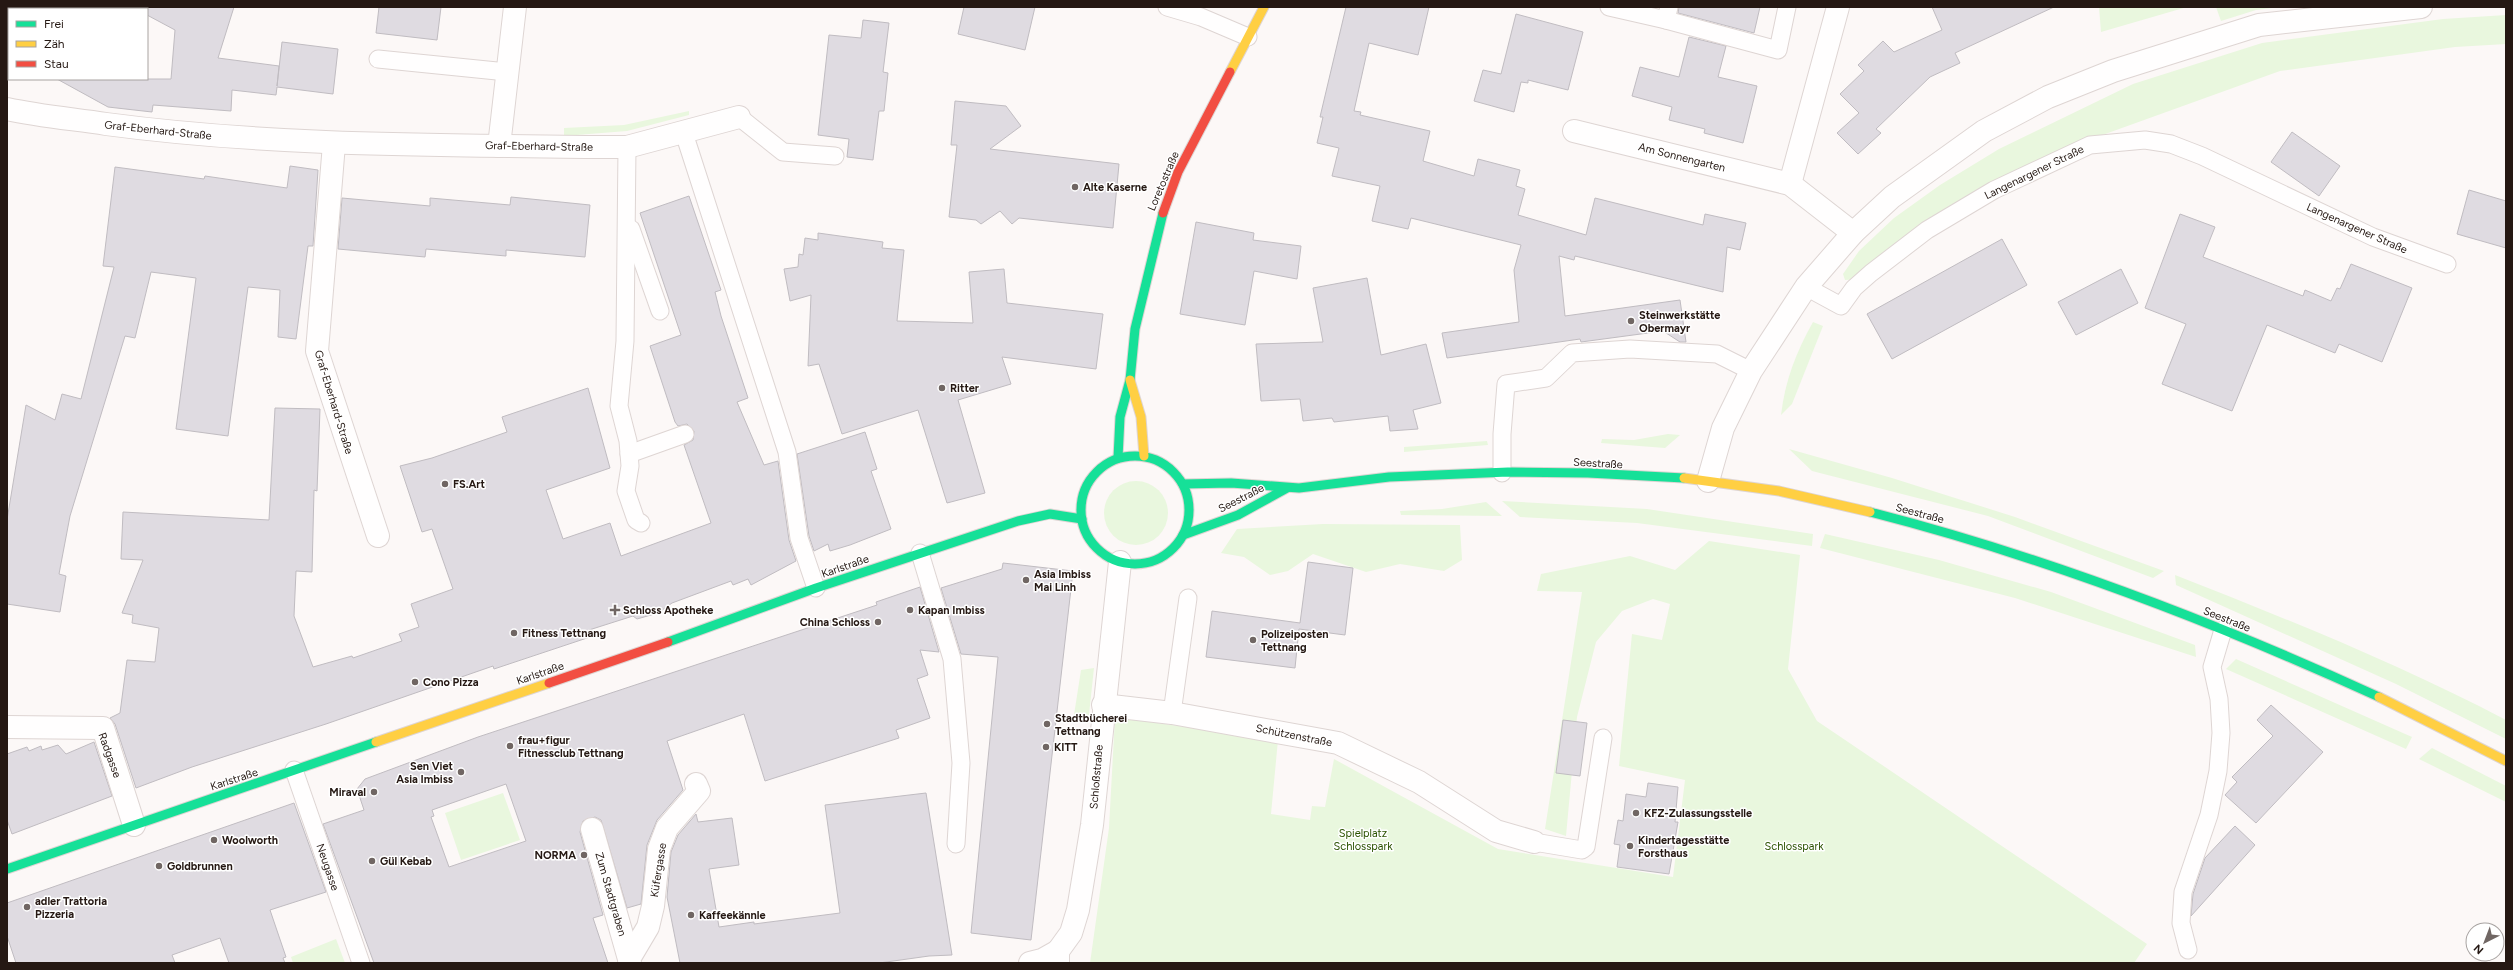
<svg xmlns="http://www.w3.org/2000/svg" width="2513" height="970" font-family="Figtree,sans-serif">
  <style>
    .green { fill: #e9f7de }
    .building { fill: #dfdbe1; stroke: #c0bcc1; fill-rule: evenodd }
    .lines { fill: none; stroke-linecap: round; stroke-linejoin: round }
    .lane-casing { stroke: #ded5d3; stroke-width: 19 }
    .street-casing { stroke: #ded5d3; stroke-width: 24 }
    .fast-casing { stroke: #ded5d3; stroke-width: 11 }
    .slow-casing { stroke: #ded5d3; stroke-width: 11 }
    .jam-casing { stroke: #ded5d3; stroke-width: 11 }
    .lane { stroke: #fffefe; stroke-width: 17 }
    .street { stroke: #fffefe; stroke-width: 22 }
    .fast { stroke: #16e098; stroke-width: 9 }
    .slow { stroke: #ffcf43; stroke-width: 9 }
    .jam { stroke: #f24e42; stroke-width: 9 }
    .poi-dot { fill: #706663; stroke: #fff; stroke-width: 1.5 }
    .labels { text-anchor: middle; stroke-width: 3; stroke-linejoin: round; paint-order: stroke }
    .street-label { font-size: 11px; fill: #251813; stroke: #fff }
    .poi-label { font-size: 11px; font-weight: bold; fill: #251813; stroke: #fff; text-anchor: start }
    .park-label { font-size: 11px; fill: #2b5200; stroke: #fff }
  </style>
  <rect width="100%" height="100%" fill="#fcf8f7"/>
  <g class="green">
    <polygon points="2099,7 2187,7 2101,32"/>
    <polygon points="2216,7 2280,7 2256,10 2221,21"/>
    <polygon points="2506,15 2506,44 2455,47 2280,71 2072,146 1860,279 1845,280 1843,274 1859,251 1894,218 1940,185 1999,149 2133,84 2262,43 2443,19"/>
    <polygon points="689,111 689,115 627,131 564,136 564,128 624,125"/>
    <path d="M1813,322L1823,326L1792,404L1781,415C1785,381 1796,352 1813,322Z"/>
    <polygon points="1668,434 1680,435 1665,448 1601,443 1602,439 1634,440"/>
    <polygon points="1487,441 1488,445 1404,452 1404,447"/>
    <polygon points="1789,449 1892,478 2015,517 2164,571 2153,578 1988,516 1812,471"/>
    <circle cx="1136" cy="513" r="32"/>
    <polygon points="1502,501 1647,509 1813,534 1812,546 1637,523 1520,517"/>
    <polygon points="1486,502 1502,516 1401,515 1400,511 1442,509"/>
    <polygon points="1323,524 1460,525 1462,560 1444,571 1400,564 1366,572 1313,554 1288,571 1270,575 1244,557 1221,553 1237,529"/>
    <polygon points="1825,534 1939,560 2051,592 2195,645 2196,657 2015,598 1820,548"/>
    <polygon points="1709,541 1800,555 1788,669 1817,721 2147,944 2134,963 1090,963 1109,828 1115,717 1278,740 1271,814 1310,820 1312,806 1325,807 1334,759 1498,849 1673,877 1685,780 1619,766 1632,634 1662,640 1670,604 1653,599 1622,611 1596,642 1577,717 1566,836 1545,829 1582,592 1537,591 1541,574 1630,556 1675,570"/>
    <path d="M2175,575C2287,619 2399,664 2506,720V739L2396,684L2176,585Z"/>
    <polygon points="2236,659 2412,737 2406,749 2226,669"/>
    <polygon points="1094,668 1088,724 1074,715 1081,670"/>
    <polygon points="2432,748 2506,786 2506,802 2419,759"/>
    <polygon points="503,793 520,840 461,860 445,813"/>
    <polygon points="336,939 345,963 293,963 291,957"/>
  </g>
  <g class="building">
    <polygon points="131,7 234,7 218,58 279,66 277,86 282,42 338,49 333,94 277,87 276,95 232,90 231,111 153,105 152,112 108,107 57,79 171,79 175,30 147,15 147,9"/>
    <polygon points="379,7 441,7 437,40 376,33"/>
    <polygon points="964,7 1035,7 1025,50 958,34"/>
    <polygon points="1346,7 1429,7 1418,55 1369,43 1354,111 1361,112 1360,115 1430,131 1423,161 1474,176 1478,159 1520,170 1516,186 1525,189 1518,215 1586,235 1595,198 1703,225 1705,214 1746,223 1740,250 1727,247 1723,292 1575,256 1574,260 1559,256 1565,316 1680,300 1686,342 1680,342 1663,331 1581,342 1580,339 1447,358 1442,333 1519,322 1514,270 1521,245 1411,218 1408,229 1372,221 1380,186 1332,176 1339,148 1317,143 1323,117 1320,117"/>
    <polygon points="1679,7 1760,7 1754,33 1678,13"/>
    <polygon points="1932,7 2054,7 1955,53 1960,63 1930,77 1876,129 1881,133 1858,154 1837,133 1859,113 1840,94 1864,71 1858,65 1883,41 1894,52 1942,30"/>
    <polygon points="1516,14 1583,32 1568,90 1528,80 1528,83 1521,82 1514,112 1474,101 1483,70 1501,74"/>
    <polygon points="863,20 889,23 883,72 888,73 884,111 879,111 873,160 847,157 849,139 818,135 829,35 861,38"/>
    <polygon points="1689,37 1726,46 1718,77 1757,86 1743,143 1704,133 1705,129 1669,120 1672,107 1632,96 1640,67 1679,77"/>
    <polygon points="955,101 1006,106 1021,126 990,149 1119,164 1113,228 1019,218 1012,224 1000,211 981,224 976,220 949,217 957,145 951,145"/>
    <polygon points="2292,132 2340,166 2319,196 2271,162"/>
    <polygon points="290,166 318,170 313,246 308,246 296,339 278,337 280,290 248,287 228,436 176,429 196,278 151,272 135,338 125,336 70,516 59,574 66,576 60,612 7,604 7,520 26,405 55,420 62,394 81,399 114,267 103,266 115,167 204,179 205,176 287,188"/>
    <polygon points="2469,190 2506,201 2506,248 2457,234"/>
    <polygon points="689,196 721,290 715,292 721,316 748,398 737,402 764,465 778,461 789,540 796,561 751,585 748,579 733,585 731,581 672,603 658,613 637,619 633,616 589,630 593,636 494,669 493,666 326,724 192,767 136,788 115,724 110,718 120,713 127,660 155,662 159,628 132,623 133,615 122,613 143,560 121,559 123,512 269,520 275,408 320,409 317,491 314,490 312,572 296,571 294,616 313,667 352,656 353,658 402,641 399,634 419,627 411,604 453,589 432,529 422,532 400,466 432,458 507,432 502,417 588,388 610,468 546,490 563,539 610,523 621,556 711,523 684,445 693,440 694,431 687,424 678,426 675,422 650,346 681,335 640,213"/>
    <polygon points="511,197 590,205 585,257 506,250 506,256 426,249 425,257 338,249 342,198 430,206 430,198 510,205"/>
    <polygon points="2180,214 2215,227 2203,257 2303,296 2305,290 2331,301 2337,288 2340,289 2351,264 2412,288 2382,362 2339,344 2335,353 2267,325 2232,411 2162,384 2186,324 2145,308"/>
    <polygon points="1196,222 1254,233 1253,240 1301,246 1297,279 1254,271 1245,325 1180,314"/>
    <polygon points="818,233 883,242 882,248 904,250 897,321 973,323 969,272 1004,269 1007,303 1103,314 1096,369 1002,357 1011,384 958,400 985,493 947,503 918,410 842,434 819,364 808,366 811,295 790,301 784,269 798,267 799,254 803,255 805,238 818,240"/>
    <polygon points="2002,239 2027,285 1892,359 1867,314"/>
    <polygon points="2121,269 2138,303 2076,335 2058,302"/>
    <polygon points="1367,278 1381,355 1426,344 1441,403 1413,410 1418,429 1390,431 1388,416 1334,422 1332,418 1303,421 1300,399 1261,401 1256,344 1323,342 1313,288"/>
    <polygon points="865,432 877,469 871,471 891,529 850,545 830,551 828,544 814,551 809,536 797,454"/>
    <polygon points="1308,562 1353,568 1345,635 1299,629 1295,668 1206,657 1212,611 1300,623"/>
    <polygon points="1003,563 1073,571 1031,940 971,933 998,657 961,654 941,588 1002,569"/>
    <path d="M920,587L939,652L920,650L928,675L917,679L930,718L896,730L899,738L765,781L744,714L667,741L683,790L657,820L647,845L641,904L627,908L601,820L595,817L583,821L580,832L603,915L593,918L608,963H374L323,824L364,810L357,789L365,779L478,737L877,605L876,602ZM506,784L526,841L449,867L431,817L434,816L432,810Z"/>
    <polygon points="2271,705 2323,752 2256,823 2225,795 2237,782 2232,777 2273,736 2257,720"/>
    <polygon points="1563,720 1587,723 1580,776 1556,773"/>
    <polygon points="94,742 112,796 12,834 7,820 7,754 27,747 29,751 41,746 42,750 58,745 66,754"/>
    <polygon points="1648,783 1678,787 1675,822 1678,822 1669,874 1617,867 1620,845 1614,844 1618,820 1623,821 1626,794 1646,797"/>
    <polygon points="926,793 952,955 929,956 879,963 680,963 667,897 671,852 678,835 696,814 698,822 732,818 739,865 709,869 719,927 754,922 754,924 840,913 825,805"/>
    <polygon points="294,803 326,892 270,910 286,957 283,958 285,963 229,963 220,938 172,955 175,963 16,963 7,936 7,903"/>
    <polygon points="2235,826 2255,845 2191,916 2193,894 2205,858"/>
  </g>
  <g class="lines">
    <defs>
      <g id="lane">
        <polyline points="1167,7 1201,17 1248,37"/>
        <polyline points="1609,7 1666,20 1669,7"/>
        <polyline points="1666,20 1778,50 1787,7"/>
        <polyline points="378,59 507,72"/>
        <polyline points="739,117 783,152 835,156"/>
        <polyline points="683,130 787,452 799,538 816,588"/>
        <polyline points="627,147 625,341 619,406 628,441 630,466 626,491 636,520 641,523"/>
        <polyline points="631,229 660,311"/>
        <polyline points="1806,287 1841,306 1854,288 1871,273 1927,230 1994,190 2090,145 2145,140 2171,144 2202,156 2373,237 2447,264"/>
        <polyline points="629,454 685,434"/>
        <polyline points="1502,473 1502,434 1506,384 1546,378 1572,353 1630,349 1717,354 1751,371"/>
        <polyline points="920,553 952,659 961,763 956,844"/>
        <polyline points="1172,713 1188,598"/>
        <polyline points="294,770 361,963"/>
        <polyline points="1534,842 1582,850 1586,847 1603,738"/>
        <polyline points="2188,950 2181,923 2183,892 2209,815 2218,771 2221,733 2219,699 2212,667 2223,630"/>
      </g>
      <g id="street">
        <path d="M7,109C39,116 73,119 106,124C271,146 437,145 603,147H627L739,117"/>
        <polyline points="1574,131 1790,184 1853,233"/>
        <polyline points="334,144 317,351 378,536"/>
        <polyline points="499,146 515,7"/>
        <polyline points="1790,184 1838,7"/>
        <polyline points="1708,481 1723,428 1751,371 1806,287 1853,233 1892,197 1984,131 2048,97 2113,71 2259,25 2421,7"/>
        <polyline points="1103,705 1172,713 1338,743 1419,782 1496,831 1534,842"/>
        <polyline points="7,727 103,728 134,825"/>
        <polyline points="592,829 629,959"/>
        <polyline points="630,963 629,959 648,927 653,906 659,849 667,828 699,791 696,784"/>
        <polyline points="1030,963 1042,960 1058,951"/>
        <polyline points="1058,963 1058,951 1071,933 1078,910 1092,825 1120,562"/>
      </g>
      <g id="fast">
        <polyline points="7,40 9,36"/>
        <circle cx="1135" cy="510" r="54"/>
        <polyline points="1118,458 1120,417 1130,380 1135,329 1163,213"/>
        <polyline points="1183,484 1231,483 1299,488 1389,477 1508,472 1588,473 1684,478"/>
        <path d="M1870,512C2046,557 2215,622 2379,697"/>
        <polyline points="1183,535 1238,515 1287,488"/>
        <polyline points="668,642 816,588 1018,521 1050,514 1082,519"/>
        <polyline points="7,869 376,742"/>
      </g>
      <g id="slow">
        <polyline points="25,9 26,7"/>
        <polyline points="1230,72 1264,7"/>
        <polyline points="1130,380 1141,417 1144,456"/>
        <polyline points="1684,478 1779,491 1870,512"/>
        <polyline points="2379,697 2506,761"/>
        <polyline points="376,742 549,683"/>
      </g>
      <g id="jam">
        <polyline points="1163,213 1178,172 1230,72"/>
        <polyline points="549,683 668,642"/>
      </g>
    </defs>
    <use href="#lane" class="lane-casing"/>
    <use href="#street" class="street-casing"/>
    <use href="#fast" class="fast-casing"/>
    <use href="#slow" class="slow-casing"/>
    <use href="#jam" class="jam-casing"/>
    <use href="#lane" class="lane"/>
    <use href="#street" class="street"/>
    <use href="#fast" class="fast"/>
    <use href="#slow" class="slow"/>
    <use href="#jam" class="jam"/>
  </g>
  <g class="poi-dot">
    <circle cx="1075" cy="187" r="4"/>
    <circle cx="1631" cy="321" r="4"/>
    <circle cx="942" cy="388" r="4"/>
    <circle cx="445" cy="484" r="4"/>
    <circle cx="1026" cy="580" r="4"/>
    <path d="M613 604h4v4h4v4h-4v4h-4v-4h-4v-4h4z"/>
    <circle cx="910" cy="610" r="4"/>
    <circle cx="878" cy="622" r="4"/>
    <circle cx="514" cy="633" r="4"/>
    <circle cx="1253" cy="640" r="4"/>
    <circle cx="415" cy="682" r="4"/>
    <circle cx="1047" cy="724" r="4"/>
    <circle cx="510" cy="746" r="4"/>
    <circle cx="1046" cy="747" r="4"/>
    <circle cx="461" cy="772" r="4"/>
    <circle cx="374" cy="792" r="4"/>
    <circle cx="1636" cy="813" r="4"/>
    <circle cx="214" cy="840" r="4"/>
    <circle cx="1630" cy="846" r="4"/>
    <circle cx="584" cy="855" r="4"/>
    <circle cx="372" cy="861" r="4"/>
    <circle cx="159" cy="866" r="4"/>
    <circle cx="27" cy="907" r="4"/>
    <circle cx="691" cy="915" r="4"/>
  </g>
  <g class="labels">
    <g class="street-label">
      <text transform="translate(158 130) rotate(6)" y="4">Graf-Eberhard-Straße</text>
      <text transform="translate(539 146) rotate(1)" y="4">Graf-Eberhard-Straße</text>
      <text transform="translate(1682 157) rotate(14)" y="4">Am Sonnengarten</text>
      <text transform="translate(2034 172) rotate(-26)" y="4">Langenargener Straße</text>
      <text transform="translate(1163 181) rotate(-67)" y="4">Loretostraße</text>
      <text transform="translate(2357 228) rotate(24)" y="4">Langenargener Straße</text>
      <text transform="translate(334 402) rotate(73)" y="4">Graf-Eberhard-Straße</text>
      <text transform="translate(1598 463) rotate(3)" y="4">Seestraße</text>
      <text transform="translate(1241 498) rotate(-27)" y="4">Seestraße</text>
      <text transform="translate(1920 513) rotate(15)" y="4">Seestraße</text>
      <text transform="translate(845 566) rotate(-19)" y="4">Karlstraße</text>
      <text transform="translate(2227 619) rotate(22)" y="4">Seestraße</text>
      <text transform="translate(540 673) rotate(-19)" y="4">Karlstraße</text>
      <text transform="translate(1294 735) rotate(11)" y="4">Schützenstraße</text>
      <text transform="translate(110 755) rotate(70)" y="4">Radgasse</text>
      <text transform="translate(1096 777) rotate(-85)" y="4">Schloßstraße</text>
      <text transform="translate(234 779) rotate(-18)" y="4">Karlstraße</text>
      <text transform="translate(328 867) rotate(71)" y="4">Neugasse</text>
      <text transform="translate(658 870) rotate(-81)" y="4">Küfergasse</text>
      <text transform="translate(611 894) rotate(74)" y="4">Zum Stadtgraben</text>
    </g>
    <g class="poi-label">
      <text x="1083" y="191">Alte Kaserne</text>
      <text x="1639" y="319">Steinwerkstätte<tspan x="1639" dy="13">Obermayr</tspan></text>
      <text x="950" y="392">Ritter</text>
      <text x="453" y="488">FS.Art</text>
      <text x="1034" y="578">Asia Imbiss<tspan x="1034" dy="13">Mai Linh</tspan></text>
      <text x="623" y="614">Schloss Apotheke</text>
      <text x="918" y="614">Kapan Imbiss</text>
      <text x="870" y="626" text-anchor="end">China Schloss</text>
      <text x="522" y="637">Fitness Tettnang</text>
      <text x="1261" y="638">Polizeiposten<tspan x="1261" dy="13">Tettnang</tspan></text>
      <text x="423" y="686">Cono Pizza</text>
      <text x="1055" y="722">Stadtbücherei<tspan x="1055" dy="13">Tettnang</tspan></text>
      <text x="518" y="744">frau+figur<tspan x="518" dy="13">Fitnessclub Tettnang</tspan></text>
      <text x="1054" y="751">KITT</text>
      <text x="453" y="770" text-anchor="end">Sen Viet<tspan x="453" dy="13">Asia Imbiss</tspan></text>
      <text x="366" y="796" text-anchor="end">Miraval</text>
      <text x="1644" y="817">KFZ-Zulassungsstelle</text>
      <text x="222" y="844">Woolworth</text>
      <text x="1638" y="844">Kindertagesstätte<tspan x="1638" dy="13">Forsthaus</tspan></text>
      <text x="576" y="859" text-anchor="end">NORMA</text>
      <text x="380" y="865">Gül Kebab</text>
      <text x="167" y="870">Goldbrunnen</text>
      <text x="35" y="905">adler Trattoria<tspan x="35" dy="13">Pizzeria</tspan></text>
      <text x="699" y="919">Kaffeekännle</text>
    </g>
    <g class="park-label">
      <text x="1363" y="837">Spielplatz<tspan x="1363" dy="13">Schlosspark</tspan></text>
      <text x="1794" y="850">Schlosspark</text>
    </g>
  </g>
  <rect width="2513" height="970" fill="none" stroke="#251813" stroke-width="16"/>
  <rect x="8" y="8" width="140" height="72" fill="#ffffff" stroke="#a8a3a1"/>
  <rect x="16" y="21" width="20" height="6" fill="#16e098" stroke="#a8a3a1"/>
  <text x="44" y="28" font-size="12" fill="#251813">Frei</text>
  <rect x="16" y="41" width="20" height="6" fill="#ffcf43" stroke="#a8a3a1"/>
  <text x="44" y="48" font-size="12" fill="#251813">Zäh</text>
  <rect x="16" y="61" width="20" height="6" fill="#f24e42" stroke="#a8a3a1"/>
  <text x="44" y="68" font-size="12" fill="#251813">Stau</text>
  <g transform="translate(2485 942) rotate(222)"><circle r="19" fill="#ffffff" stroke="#a8a3a1"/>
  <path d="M0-3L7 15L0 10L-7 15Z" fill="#706663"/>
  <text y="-6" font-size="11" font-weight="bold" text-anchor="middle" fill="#251813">N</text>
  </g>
</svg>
